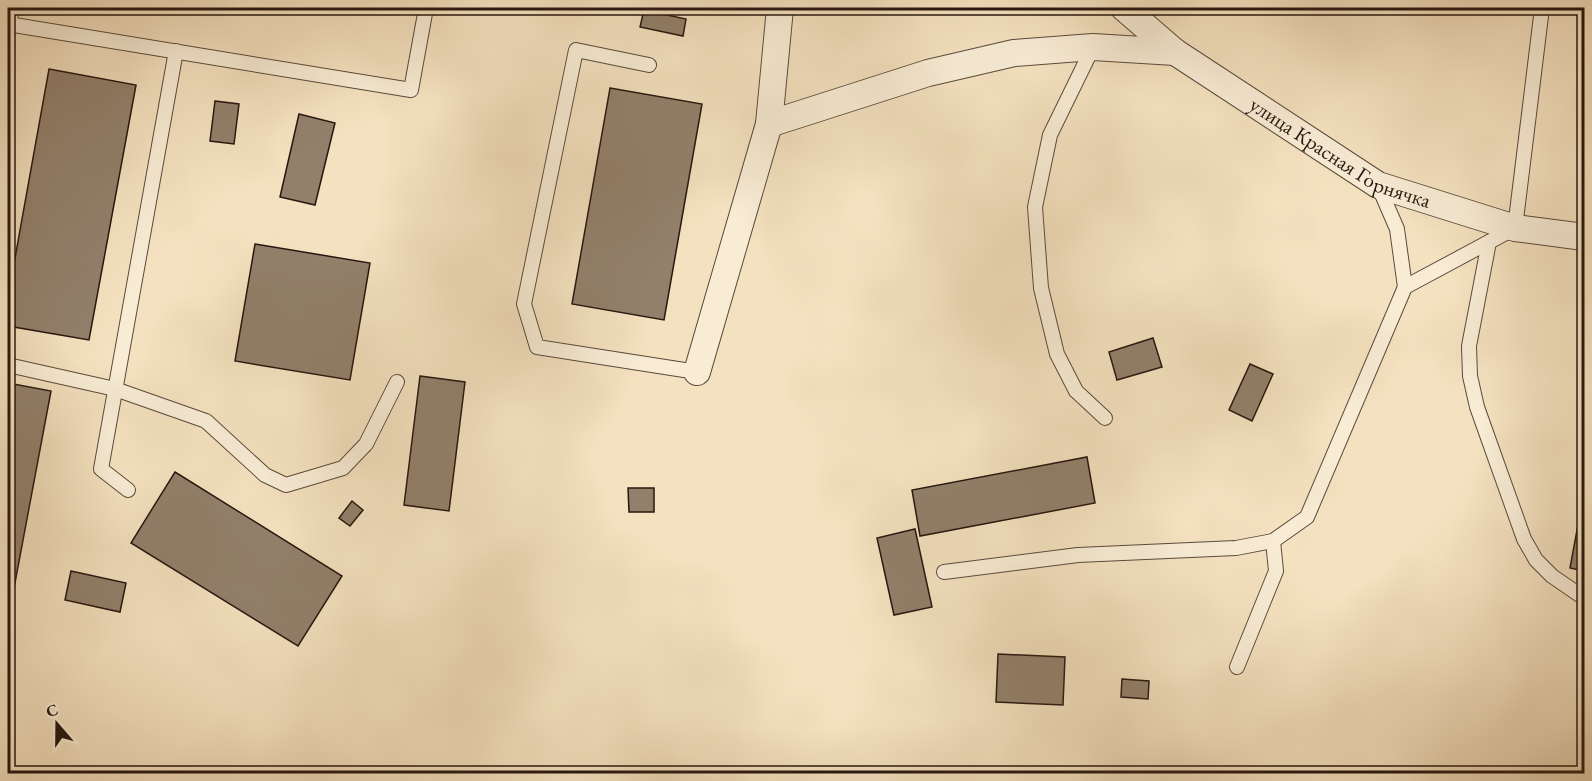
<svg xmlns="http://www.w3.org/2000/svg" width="1592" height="781" font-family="'EB Garamond',serif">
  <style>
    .building { fill: #92806b; stroke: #271710; stroke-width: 1.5 }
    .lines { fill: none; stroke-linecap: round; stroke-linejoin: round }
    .lane-casing { stroke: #5a4a3c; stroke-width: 16 }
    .street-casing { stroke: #5a4a3c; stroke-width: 28 }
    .lane { stroke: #f8ecd5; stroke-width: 14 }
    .street { stroke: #f8ecd5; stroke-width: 26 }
    .labels { text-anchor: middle; stroke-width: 4.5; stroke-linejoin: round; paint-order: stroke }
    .street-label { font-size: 21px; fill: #271710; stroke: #f8ecd5 }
  </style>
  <rect width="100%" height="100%" fill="#f4e1bf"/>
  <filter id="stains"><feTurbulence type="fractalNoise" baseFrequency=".00333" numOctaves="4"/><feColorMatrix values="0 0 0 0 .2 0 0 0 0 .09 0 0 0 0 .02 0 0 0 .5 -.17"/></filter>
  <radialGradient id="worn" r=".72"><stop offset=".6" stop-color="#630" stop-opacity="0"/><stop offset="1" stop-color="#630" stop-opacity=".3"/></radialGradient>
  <g class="building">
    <polygon points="644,10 686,19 683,36 640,27"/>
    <polygon points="49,69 136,85 89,340 8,326 8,297"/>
    <polygon points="610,88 702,104 664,320 572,304"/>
    <polygon points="215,101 239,104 234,144 210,141"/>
    <polygon points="299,114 335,123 315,205 280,197"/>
    <polygon points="255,244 370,263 350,380 235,361"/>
    <polygon points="1153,338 1162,367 1117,380 1109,352"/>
    <polygon points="1250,364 1273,374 1252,421 1229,410"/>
    <polygon points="420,376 465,382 449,511 404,505"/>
    <polygon points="8,383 51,391 8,620"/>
    <polygon points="1087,457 1095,503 920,536 912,490"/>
    <polygon points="175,472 342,576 298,646 131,543"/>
    <polygon points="628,488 654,488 654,512 629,512"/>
    <polygon points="352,501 363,510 350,526 339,518"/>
    <polygon points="1582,503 1584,503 1584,571 1570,568"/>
    <polygon points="915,529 932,607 894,615 877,538"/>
    <polygon points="71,571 126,583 120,612 65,600"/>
    <polygon points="998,654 1065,657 1063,705 996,702"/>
    <polygon points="1122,679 1149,681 1148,699 1121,697"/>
  </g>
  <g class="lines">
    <defs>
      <g id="lane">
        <polyline points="8,24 411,90 426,8"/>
        <polyline points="8,30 12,8"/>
        <polyline points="1093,47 1050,135 1035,207 1041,288 1057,354 1076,391 1105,418"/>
        <polyline points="649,65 576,50 524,304 537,347 697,372"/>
        <polyline points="1378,185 1397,229 1405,287"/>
        <polyline points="1489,242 1469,346 1470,376 1477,407 1524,539 1536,560 1552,576 1584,598"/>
        <polyline points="8,365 115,389 206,421 265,475 286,485 343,468 366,444 397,382"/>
        <polyline points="128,490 101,469 176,51"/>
        <polyline points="944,572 1078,555 1236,548 1273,541 1307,517 1405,287 1515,228 1542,8"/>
        <polyline points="1237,667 1276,571 1273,541"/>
      </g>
      <g id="street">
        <path id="s1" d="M1124,8L1175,52L1378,185L1515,228L1584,237"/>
        <polyline points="769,124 928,73 1014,53 1093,47 1175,52"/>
        <polyline points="697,372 769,124 780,8"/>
      </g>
    </defs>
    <use href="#lane" class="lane-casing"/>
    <use href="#street" class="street-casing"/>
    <use href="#lane" class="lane"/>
    <use href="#street" class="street"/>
  </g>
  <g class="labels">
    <g class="street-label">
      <text dy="7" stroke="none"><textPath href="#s1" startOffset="262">улица Красная Горнячка</textPath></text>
    </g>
  </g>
  <rect width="1592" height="781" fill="none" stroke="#f4e1bf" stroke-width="30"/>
  <rect x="9" y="9" width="1574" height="763" fill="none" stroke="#271710" stroke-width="3"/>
  <rect x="15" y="15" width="1562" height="751" fill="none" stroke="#271710" stroke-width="1.5"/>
  <g transform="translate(57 724) rotate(340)" stroke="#f8ecd5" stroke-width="4.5" paint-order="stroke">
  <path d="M0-4.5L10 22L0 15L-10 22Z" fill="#271710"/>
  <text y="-9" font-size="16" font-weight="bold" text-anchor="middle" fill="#271710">С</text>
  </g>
  <rect width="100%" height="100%" filter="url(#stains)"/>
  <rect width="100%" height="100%" fill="url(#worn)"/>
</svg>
